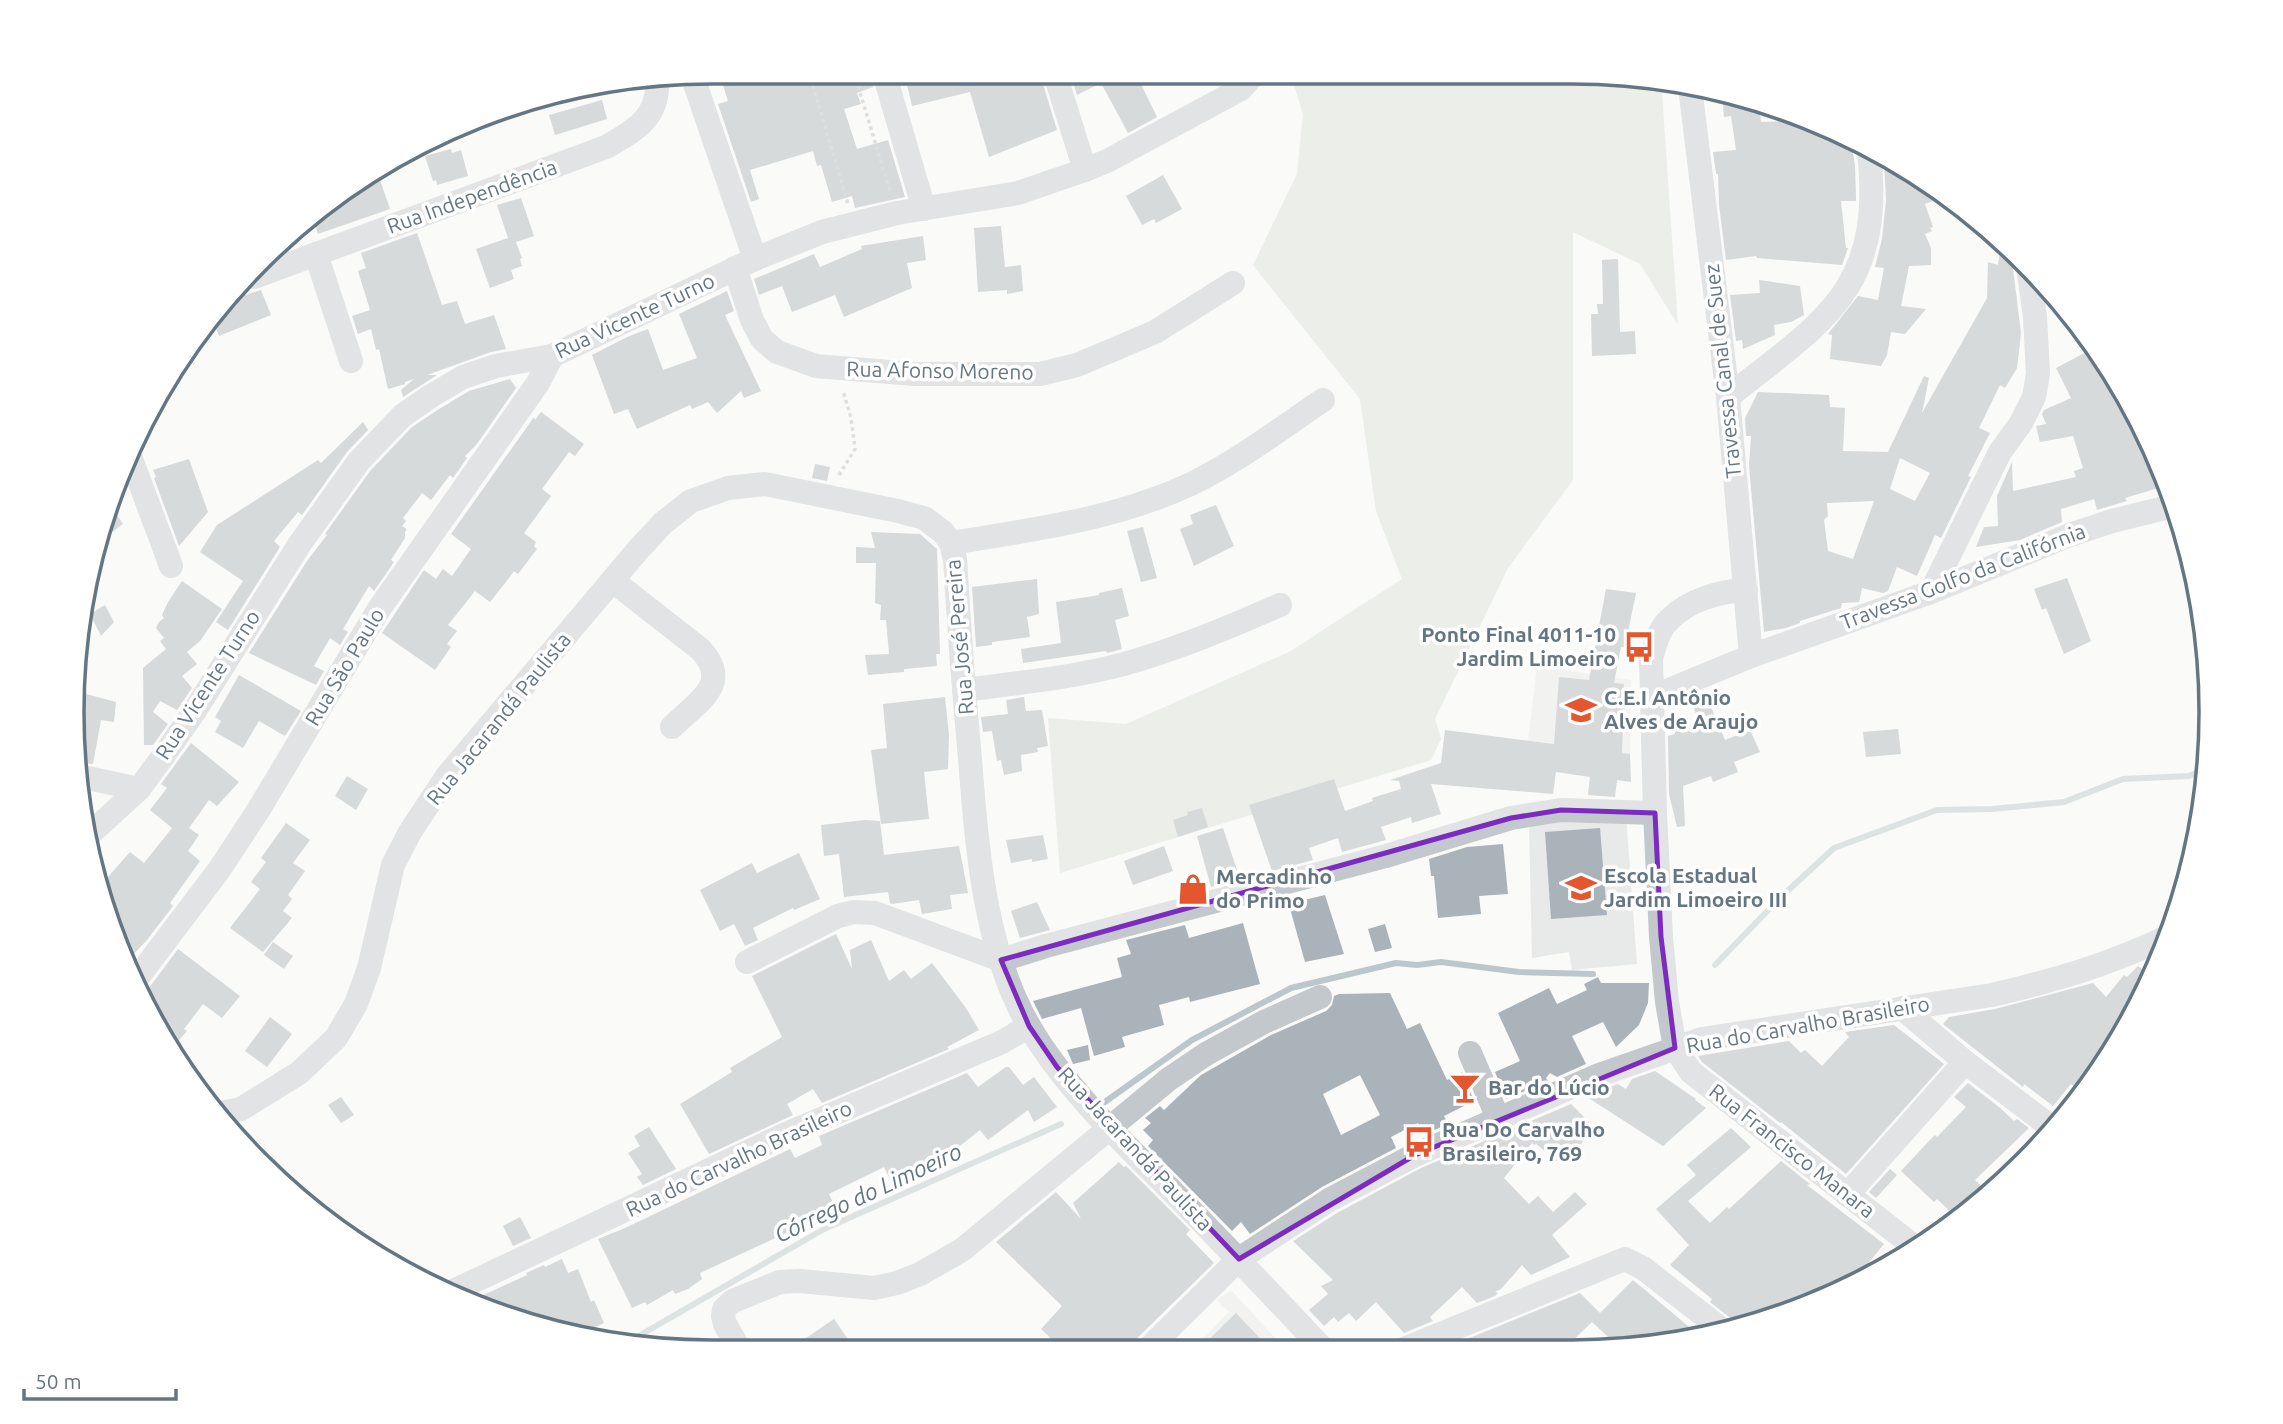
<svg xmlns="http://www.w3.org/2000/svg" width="2283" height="1424" font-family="Ubuntu,sans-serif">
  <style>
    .built { fill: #e8e9e9 }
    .green { fill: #dadfd7 }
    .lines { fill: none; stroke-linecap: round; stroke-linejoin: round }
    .stream { stroke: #bbc7cb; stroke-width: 6 }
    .building { fill: #aab3b9; fill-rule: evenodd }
    .path { stroke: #bbbfc2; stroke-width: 3.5; stroke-dasharray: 3.5 3.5; stroke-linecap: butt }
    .minor { stroke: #c3c8cc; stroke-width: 24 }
    .marked { fill: none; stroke: #7b2cbf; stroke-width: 5; stroke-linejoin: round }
    .labels { text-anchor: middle; stroke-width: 7; stroke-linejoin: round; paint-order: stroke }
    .street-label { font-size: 21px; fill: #657683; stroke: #fff }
    .poi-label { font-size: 21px; font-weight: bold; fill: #657683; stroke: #fff; text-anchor: start }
    .water-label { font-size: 23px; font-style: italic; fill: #60757c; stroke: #fff }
    .rim { fill: none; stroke: #657683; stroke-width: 3.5 }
  </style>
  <rect width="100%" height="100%" fill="#fafaf8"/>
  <g class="built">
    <polygon points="1537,666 1631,680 1630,754 1528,741"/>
    <polygon points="1626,815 1637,964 1572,970 1569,952 1532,958 1529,824"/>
    <polygon points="1232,1291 1286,1350 1192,1349 1229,1312 1216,1299"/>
  </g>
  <polygon class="green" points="1291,75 1654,77 1661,79 1678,325 1640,264 1573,232 1573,480 1508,568 1435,719 1441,739 1431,760 1060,873 1048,718 1126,724 1289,652 1402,579 1376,511 1360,399 1253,265 1297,174 1303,114"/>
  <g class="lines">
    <g class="stream">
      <polyline points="1715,965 1781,897 1834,848 1937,810 1992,809 2064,802 2123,779 2189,776 2208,768"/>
      <polyline points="1102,1104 1192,1040 1291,988 1396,963 1417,965 1441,962 1519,972 1593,974"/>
      <polyline points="623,1345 824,1229 1061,1124"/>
    </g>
  </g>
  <g class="building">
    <polygon points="719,72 870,73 873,87 857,93 861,104 844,109 857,149 888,140 905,197 855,208 852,196 832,202 821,165 817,166 813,151 750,170 759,199 751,202 718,104 728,101"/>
    <polygon points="899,73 1040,74 1057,130 989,157 970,92 912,106 905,76 901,77"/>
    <polygon points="1083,74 1136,74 1157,117 1128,133 1101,83 1077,95 1072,79"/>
    <polygon points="1722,95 1759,105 1761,122 1814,120 1851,141 1855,165 1856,198 1856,201 1841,201 1846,248 1848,248 1842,265 1757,258 1756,256 1726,260 1719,205 1718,174 1716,174 1713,152 1736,150 1731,116 1724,117"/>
    <polygon points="602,100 607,119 555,135 549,115"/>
    <polygon points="451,149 452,153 461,150 468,176 437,185 436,180 433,181 425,156"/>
    <polygon points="1884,160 1946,196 1925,204 1933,227 1930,228 1932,231 1925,234 1931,248 1931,265 1909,266 1901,306 1926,309 1905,334 1891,332 1887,355 1881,366 1830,359 1832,335 1828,334 1858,296 1878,300 1884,268 1875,267 1882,239 1886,200"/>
    <polygon points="378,174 390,209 318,234 312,215 323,204"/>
    <polygon points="1163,175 1182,209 1156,223 1154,219 1142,225 1126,196"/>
    <polygon points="521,198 534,236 516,242 522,258 520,259 522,266 511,270 514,279 490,288 476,249 508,238 497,205"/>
    <polygon points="1001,226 1005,267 1021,265 1023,291 1007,294 1007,290 978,292 974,228"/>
    <polygon points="417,233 442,305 457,301 465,324 494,315 506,349 491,352 427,375 437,375 403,397 401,390 414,379 405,382 405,384 388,389 379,349 376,350 371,329 358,334 352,316 370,310 358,271 366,268 361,253"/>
    <polygon points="923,236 926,260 907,263 912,288 844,317 835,295 792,312 782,286 759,295 754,279 814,254 820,267 862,249 861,246"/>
    <path d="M2012,252L2017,257L2013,269L2021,333L2017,368L2005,388L2000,385L1979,428L1990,433L1968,476L1971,477L1941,538L1935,535L1917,576L1897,567L1888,591L1883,593L1862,588L1859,602L1842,603L1841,608L1800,621V623L1786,628L1764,632L1749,466L1751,436H1746L1745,418L1758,392L1829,395L1830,407L1845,408L1843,451L1888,452L1924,376L1929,378L1922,413L1987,298L1988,262L1998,265L2000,253ZM1900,458L1930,473L1915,501L1890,489ZM1874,501L1853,559L1828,551L1824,520L1828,516L1827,503Z"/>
    <polygon points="1618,259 1620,332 1635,331 1636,354 1592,356 1591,314 1598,314 1597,304 1603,304 1602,260"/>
    <polygon points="1759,280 1800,286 1804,315 1791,322 1774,325 1775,335 1743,349 1742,340 1736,341 1730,295 1760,293"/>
    <polygon points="2045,283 2060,301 2049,308"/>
    <polygon points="261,290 271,315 219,336 213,320 233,299"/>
    <polygon points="727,291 734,311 725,315 761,391 744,398 741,391 717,413 708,402 692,409 690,405 637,429 628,409 614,414 592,355 627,337 648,329 663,370 697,358 679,314"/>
    <polygon points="2094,348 2125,392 2168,485 2125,498 2127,501 2097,510 2094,499 2061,509 2062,522 2020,540 1976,547 1984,527 1998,526 1997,496 2012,462 2013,491 2076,477 2074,471 2083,468 2073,436 2040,442 2036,426 2046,424 2042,414 2044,410 2071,398 2056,368"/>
    <polygon points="510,379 516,388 477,444 465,456 467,458 453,478 450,475 431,500 422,493 403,518 406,521 402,526 407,529 405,532 405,538 391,560 394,562 374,591 369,586 343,629 348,632 340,645 330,638 314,666 324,671 316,685 249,653 307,561 327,535 325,534 370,471 412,427 439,409 469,391"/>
    <polygon points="541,412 584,444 575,456 569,452 542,489 551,496 524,533 536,542 534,546 537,549 518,574 514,571 509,578 490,602 475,591 448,625 457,631 447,644 451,647 435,670 382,633 424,570 436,579 443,569 452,576 471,549 451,534 534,417 535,420"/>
    <polygon points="363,422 368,430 347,452 302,515 298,512 274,541 280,547 228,630 216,622 243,581 200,552 217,525 318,460 321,463"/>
    <polygon points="189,459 208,512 179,546 154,478 156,477 153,470"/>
    <polygon points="815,464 830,467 827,481 812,478"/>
    <polygon points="108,502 123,524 100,541 106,507"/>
    <polygon points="1216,505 1234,546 1194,566 1180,529 1193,524 1190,515"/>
    <polygon points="1143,527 1157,578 1141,582 1127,531"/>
    <polygon points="871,532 920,534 937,549 940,654 936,654 937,666 904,669 904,672 868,675 865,655 889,654 886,620 880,620 881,605 875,603 876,563 856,563 856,547 875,548"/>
    <polygon points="2067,578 2091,641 2064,654 2046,608 2042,610 2034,589"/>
    <polygon points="1037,579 1039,614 1027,617 1030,637 992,642 992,645 976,647 972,587"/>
    <polygon points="182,581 222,609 200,641 187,652 197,664 182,676 192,688 177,710 160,701 153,712 168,724 153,745 144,745 143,668 166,649 160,641 164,638 156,628 159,622 164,618 162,615 168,602"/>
    <polygon points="1122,588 1129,616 1115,620 1122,649 1107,653 1106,651 1023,663 1021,649 1061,643 1056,602 1099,595 1099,593"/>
    <polygon points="1606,589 1636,593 1625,647 1621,647 1614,683 1624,684 1622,753 1630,754 1631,782 1617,780 1615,797 1588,795 1590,777 1556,772 1553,794 1431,784 1441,814 1412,823 1411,817 1381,827 1386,840 1342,852 1338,838 1309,848 1313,860 1272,871 1249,805 1334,779 1345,811 1373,801 1372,798 1401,789 1399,781 1390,780 1441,763 1445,730 1554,744 1559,677 1589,680"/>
    <polygon points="105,605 114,622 101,636 90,614"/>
    <polygon points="239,675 301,711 285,736 259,721 243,748 215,732 221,721 215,717"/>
    <polygon points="75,691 116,702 114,722 101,720 93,764 80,763 72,712"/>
    <polygon points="1706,695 1725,740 1750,730 1760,752 1734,762 1738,772 1713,782 1711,776 1683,786 1685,826 1677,827 1669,794 1668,736 1675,734 1674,729 1699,722 1691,701"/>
    <polygon points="945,697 949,735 948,769 924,772 929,819 881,824 871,750 887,748 883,704"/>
    <polygon points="1024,697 1026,711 1042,710 1048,746 1037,748 1038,752 1021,755 1022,771 1004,775 1001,760 997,761 992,731 983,732 981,717 1008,714 1006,700"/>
    <polygon points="1898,729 1901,754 1866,757 1863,732"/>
    <polygon points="191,743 239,782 217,806 209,800 189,828 199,835 188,851 200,861 170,903 173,906 147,940 128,960 106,917 100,886 130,852 144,863 172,828 150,810 167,788 161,784"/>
    <polygon points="347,776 368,789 356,810 335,796"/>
    <polygon points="1202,808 1208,827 1178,837 1173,820 1188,815 1187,812"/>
    <polygon points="865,820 880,821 884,855 959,846 968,893 950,895 952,909 922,914 919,900 892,904 890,903 888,892 844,897 839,854 824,856 821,825"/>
    <polygon points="286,823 310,840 293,863 305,871 288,895 292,899 283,911 292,918 263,952 230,928 260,889 251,882 266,862 261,858"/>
    <polygon points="1223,828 1240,879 1211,887 1197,836"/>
    <polygon points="1600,828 1607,915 1551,919 1545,832"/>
    <polygon points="1043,835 1048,859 1032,862 1032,859 1011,863 1006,840"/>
    <polygon points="1503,844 1508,894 1479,896 1481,914 1438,918 1434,876 1431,876 1429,859 1467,847"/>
    <polygon points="1164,846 1173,871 1133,885 1124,861"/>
    <polygon points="799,853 820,899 794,910 793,908 753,928 758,940 745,946 734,924 720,931 700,890 752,863 757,873"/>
    <polygon points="1302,894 1304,900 1325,895 1344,954 1305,962 1287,898"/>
    <polygon points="1037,902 1050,930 1020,938 1011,911"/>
    <polygon points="1243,923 1260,984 1190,1002 1189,997 1159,1005 1164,1025 1122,1037 1125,1047 1094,1056 1081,1008 1042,1019 1033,1001 1122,977 1117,958 1131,954 1126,940 1185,925 1189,938"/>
    <polygon points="1385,924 1392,948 1375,952 1368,929"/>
    <polygon points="836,934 852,969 850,950 871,940 889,981 904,970 911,979 932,963 966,1008 979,1030 947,1047 949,1049 822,1103 813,1089 787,1104 793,1115 709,1154 680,1104 732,1072 730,1068 782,1037 752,976"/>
    <polygon points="273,942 293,956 284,969 264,955"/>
    <polygon points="178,949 240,996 222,1018 203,1004 184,1029 187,1031 174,1046 146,992"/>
    <polygon points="2138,966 2152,976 2145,995 2084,1094 2071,1084 2053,1106 2024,1084 2023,1087 1943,1024 1949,1017 1995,1009 2093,983 2106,997 2124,975 2127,977"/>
    <polygon points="1598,977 1601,983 1649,983 1648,1003 1639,1025 1616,1047 1603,1022 1572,1036 1586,1064 1557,1077 1550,1073 1546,1078 1548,1081 1506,1099 1495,1072 1520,1061 1498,1013 1549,988 1557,1004 1587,990 1584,984"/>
    <path d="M1390,993L1407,1029L1420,1023L1447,1080L1462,1072L1474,1101L1444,1116L1448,1124L1423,1135L1418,1123L1391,1137L1396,1148L1322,1187L1250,1234L1241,1222L1232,1231L1148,1146L1153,1140L1143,1130L1151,1123L1145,1118L1160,1106L1164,1110L1201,1075L1271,1035L1326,1011L1332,1005L1334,996L1339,994ZM1360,1075L1380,1115L1341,1135L1323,1094Z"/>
    <polygon points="270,1017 292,1034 267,1067 245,1051"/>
    <polygon points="1894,1025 1944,1064 1846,1174 1781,1122 1780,1123 1702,1062 1698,1056 1789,1041 1801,1053 1805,1050 1822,1066 1849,1037 1845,1032"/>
    <polygon points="1088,1045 1090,1060 1073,1064 1067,1050"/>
    <polygon points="1006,1067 1009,1067 1023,1085 1034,1077 1057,1107 1034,1122 1028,1110 988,1140 980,1130 956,1149 960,1153 924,1178 921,1172 893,1185 884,1167 829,1194 835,1207 786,1233 700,1273 702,1279 688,1289 675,1294 673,1290 647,1305 645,1302 632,1308 598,1239 625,1228 790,1149 795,1158 822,1145 819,1136 967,1073 978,1087"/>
    <polygon points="1655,1071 1696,1099 1695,1100 1706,1108 1663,1146 1587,1097 1599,1091 1602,1097 1608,1088 1618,1084 1626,1089 1632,1079"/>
    <polygon points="1968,1083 1999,1107 2014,1121 2017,1119 2029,1128 1975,1180 1987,1191 1958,1219 1937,1199 1934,1202 1901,1171 1927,1143 1935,1135 1937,1137 1966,1107 1954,1097"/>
    <polygon points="341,1097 354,1115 341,1123 328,1105"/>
    <polygon points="1571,1104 1595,1128 1578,1147 1575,1144 1557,1161 1536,1144 1535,1145 1532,1143 1504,1178 1529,1204 1538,1196 1553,1212 1575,1192 1587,1204 1552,1235 1570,1257 1531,1275 1522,1265 1501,1289 1495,1292 1498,1293 1495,1296 1477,1303 1462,1287 1430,1317 1433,1321 1404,1333 1376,1302 1356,1321 1349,1313 1338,1322 1334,1317 1324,1326 1309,1310 1328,1294 1321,1286 1333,1280 1293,1241 1337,1213 1421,1168"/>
    <polygon points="649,1127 676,1169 643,1185 637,1177 642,1174 628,1153 640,1146 634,1136"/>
    <polygon points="1731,1128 1751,1147 1688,1201 1710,1223 1727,1207 1729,1209 1781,1161 1810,1184 1807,1185 1884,1244 1853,1282 1743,1328 1710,1302 1712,1299 1670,1265 1689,1245 1656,1209 1696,1175 1687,1165"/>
    <polygon points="1119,1162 1124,1167 1126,1166 1190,1230 1186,1234 1214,1263 1126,1349 1062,1349 1041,1329 1062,1306 996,1242 1056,1192 1081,1219 1073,1203"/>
    <polygon points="1890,1169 1897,1175 1876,1198 1869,1192"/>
    <polygon points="520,1217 531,1238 513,1246 503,1226"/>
    <polygon points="562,1259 568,1273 578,1269 591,1302 594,1300 604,1323 591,1329 595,1338 466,1303 527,1275 526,1273 544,1265 545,1267"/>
    <polygon points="1633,1280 1700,1336 1635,1347 1629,1342 1621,1349 1592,1322 1562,1351 1440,1350 1580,1293 1600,1313"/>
    <polygon points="1236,1313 1270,1349 1199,1349"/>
    <polygon points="834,1319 854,1348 793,1347"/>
  </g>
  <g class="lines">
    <g class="path">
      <polyline points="809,72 848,204"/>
      <polyline points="854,73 891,194"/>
      <polyline points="839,475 855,449 851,418 843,391"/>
    </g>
    <g class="minor">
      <polyline points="884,73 924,209"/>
      <polyline points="1055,74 1085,170"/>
      <polyline points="692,75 755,259"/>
      <polyline points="1690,87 1728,397 1751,656"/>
      <polyline points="316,254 351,361"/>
      <polyline points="735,268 752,320 762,339 777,352 816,366 914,374 1040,374 1077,365 1155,332 1233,283"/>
      <path d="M254,277L606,147C634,131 659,118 657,81"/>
      <path d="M1728,397C1826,319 1884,290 1869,151"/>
      <polyline points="130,456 171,566"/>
      <path d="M951,543C1032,530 1116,519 1191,484C1237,462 1280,429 1323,400"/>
      <path d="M613,581L700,649C733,684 698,701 672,727"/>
      <path d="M1746,590C1720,591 1689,600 1670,619C1659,628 1655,645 1651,658L1655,813L1661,937L1667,1002L1675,1048L1691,1072L1916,1248"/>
      <polyline points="1931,592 2000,452 2021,423 2034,397 2038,374 2035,317 2028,267"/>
      <path d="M964,690C1017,683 1072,678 1124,664C1178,649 1229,627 1280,605"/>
      <polyline points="1652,697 1751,656 1931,592 2070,535 2112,521 2177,505"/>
      <polyline points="83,777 139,789"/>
      <polyline points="92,832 139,789 164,755 194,712 299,545 359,461 402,416 431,396 463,377 496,366 552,356 755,259 822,232 897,213 1018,193 1085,170 1107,161 1241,89 1253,75"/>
      <polyline points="1001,960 1046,946 1386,856 1511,818 1561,810 1655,813"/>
      <polyline points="747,962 838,916 854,912 875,913 1001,960"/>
      <polyline points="138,977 219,870 259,809 379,609 538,383 552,356"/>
      <polyline points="1902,1008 1965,1062 2054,1129"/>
      <polyline points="1470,1053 1498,1118"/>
      <path d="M216,1114L241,1109L299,1073L336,1038L356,1004L369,968L393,865L410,832L447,776L638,550L663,523L691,501L728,488L765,484L898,511L924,518L943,532L951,543L955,559C959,626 964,693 970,759C977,847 984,948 1029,1026C1065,1088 1123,1142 1174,1193C1225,1245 1274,1297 1324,1350"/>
      <polyline points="1847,1195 1965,1062"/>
      <polyline points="449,1293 786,1134 1002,1042 1029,1026"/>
      <polyline points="738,1347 725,1324 723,1316 724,1309 733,1301 780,1282 800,1281 874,1288 897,1283 920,1274 962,1250 1169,1079 1206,1054 1264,1022 1320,997"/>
      <path d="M1148,1349L1239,1259L1329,1200L1415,1155L1599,1075L1702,1039L1992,995C2056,980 2108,965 2167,937"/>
      <polyline points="1401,1350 1625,1259 1643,1268 1725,1332"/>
    </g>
  </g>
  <path d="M0 0H2283V1424H0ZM1561,810L1655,813L1661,937L1675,1048L1415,1155L1239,1259L1057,1067L1029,1026L1001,960L1511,818Z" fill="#fafaf8" fill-opacity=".55" fill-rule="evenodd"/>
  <path class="marked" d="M1561,810L1655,813L1661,937L1675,1048L1415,1155L1239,1259L1057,1067L1029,1026L1001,960L1511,818Z"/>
  <defs>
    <symbol id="bus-bare" viewBox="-9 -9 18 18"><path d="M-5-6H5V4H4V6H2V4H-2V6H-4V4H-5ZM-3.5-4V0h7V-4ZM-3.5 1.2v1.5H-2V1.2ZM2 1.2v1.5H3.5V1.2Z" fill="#e4572e" stroke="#fff" stroke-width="2.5" paint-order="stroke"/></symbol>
    <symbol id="school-bare" viewBox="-9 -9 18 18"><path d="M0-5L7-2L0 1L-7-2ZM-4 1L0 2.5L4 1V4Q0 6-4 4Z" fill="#e4572e" stroke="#fff" stroke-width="2.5" paint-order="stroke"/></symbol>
    <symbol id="shop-bare" viewBox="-9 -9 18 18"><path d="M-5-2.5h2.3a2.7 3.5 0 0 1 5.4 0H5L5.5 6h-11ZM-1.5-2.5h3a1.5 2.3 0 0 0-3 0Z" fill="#e4572e" stroke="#fff" stroke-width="2.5" paint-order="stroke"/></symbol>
    <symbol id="bar-bare" viewBox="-9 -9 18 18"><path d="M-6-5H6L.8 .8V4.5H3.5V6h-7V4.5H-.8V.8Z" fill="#e4572e" stroke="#fff" stroke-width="2.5" paint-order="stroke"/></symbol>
  </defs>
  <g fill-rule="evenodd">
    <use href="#bus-bare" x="1617" y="625" width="44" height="44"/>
    <use href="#school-bare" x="1559" y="688" width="44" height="44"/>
    <use href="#school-bare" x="1559" y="866" width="44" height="44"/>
    <use href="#shop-bare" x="1171" y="867" width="44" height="44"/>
    <use href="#bar-bare" x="1443" y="1066" width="44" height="44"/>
    <use href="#bus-bare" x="1397" y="1120" width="44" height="44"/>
  </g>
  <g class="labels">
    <g class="street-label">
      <text transform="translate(472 197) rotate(-20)" y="7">Rua Independência</text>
      <text transform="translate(635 316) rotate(-25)" y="7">Rua Vicente Turno</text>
      <text transform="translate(940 371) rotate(1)" y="7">Rua Afonso Moreno</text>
      <text transform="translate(1723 371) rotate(-96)" y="7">Travessa Canal de Suez</text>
      <text transform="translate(1963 577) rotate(-21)" y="7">Travessa Golfo da Califórnia</text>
      <text transform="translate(960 637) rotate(-95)" y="7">Rua José Pereira</text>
      <text transform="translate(345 667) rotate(-59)" y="7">Rua São Paulo</text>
      <text transform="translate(208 685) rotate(-57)" y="7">Rua Vicente Turno</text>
      <text transform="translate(499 719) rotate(-51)" y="7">Rua Jacarandá Paulista</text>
      <text transform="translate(1808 1025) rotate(-10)" y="7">Rua do Carvalho Brasileiro</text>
      <text transform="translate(1135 1149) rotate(47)" y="7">Rua Jacarandá Paulista</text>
      <text transform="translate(1792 1151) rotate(38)" y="7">Rua Francisco Manara</text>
      <text transform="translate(739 1159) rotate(-25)" y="7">Rua do Carvalho Brasileiro</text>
    </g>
    <g class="poi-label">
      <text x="1616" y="642" text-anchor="end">Ponto Final 4011-10<tspan x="1616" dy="24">Jardim Limoeiro</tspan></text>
      <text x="1604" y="705">C.E.I Antônio<tspan x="1604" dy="24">Alves de Araujo</tspan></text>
      <text x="1604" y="883">Escola Estadual<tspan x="1604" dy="24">Jardim Limoeiro III</tspan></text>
      <text x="1216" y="884">Mercadinho<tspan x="1216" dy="24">do Primo</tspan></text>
      <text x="1488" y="1095">Bar do Lúcio</text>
      <text x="1442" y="1137">Rua Do Carvalho<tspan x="1442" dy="24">Brasileiro, 769</tspan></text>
    </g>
    <g class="water-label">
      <text transform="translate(868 1193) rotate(-25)" y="8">Córrego do Limoeiro</text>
    </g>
  </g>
  <path d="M0 0H2283V1424H0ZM712 84H1571A628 628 0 0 1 2199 712V712A628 628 0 0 1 1571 1340H712A628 628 0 0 1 84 712V712A628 628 0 0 1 712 84Z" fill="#fff" fill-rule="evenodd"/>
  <path class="rim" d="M712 84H1571A628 628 0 0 1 2199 712V712A628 628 0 0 1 1571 1340H712A628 628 0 0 1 84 712V712A628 628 0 0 1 712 84Z"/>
  <path d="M24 1389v10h152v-10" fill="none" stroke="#657683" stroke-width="3.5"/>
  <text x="35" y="1389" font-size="21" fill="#657683" stroke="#ffffff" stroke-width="5" paint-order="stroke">50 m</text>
</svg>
